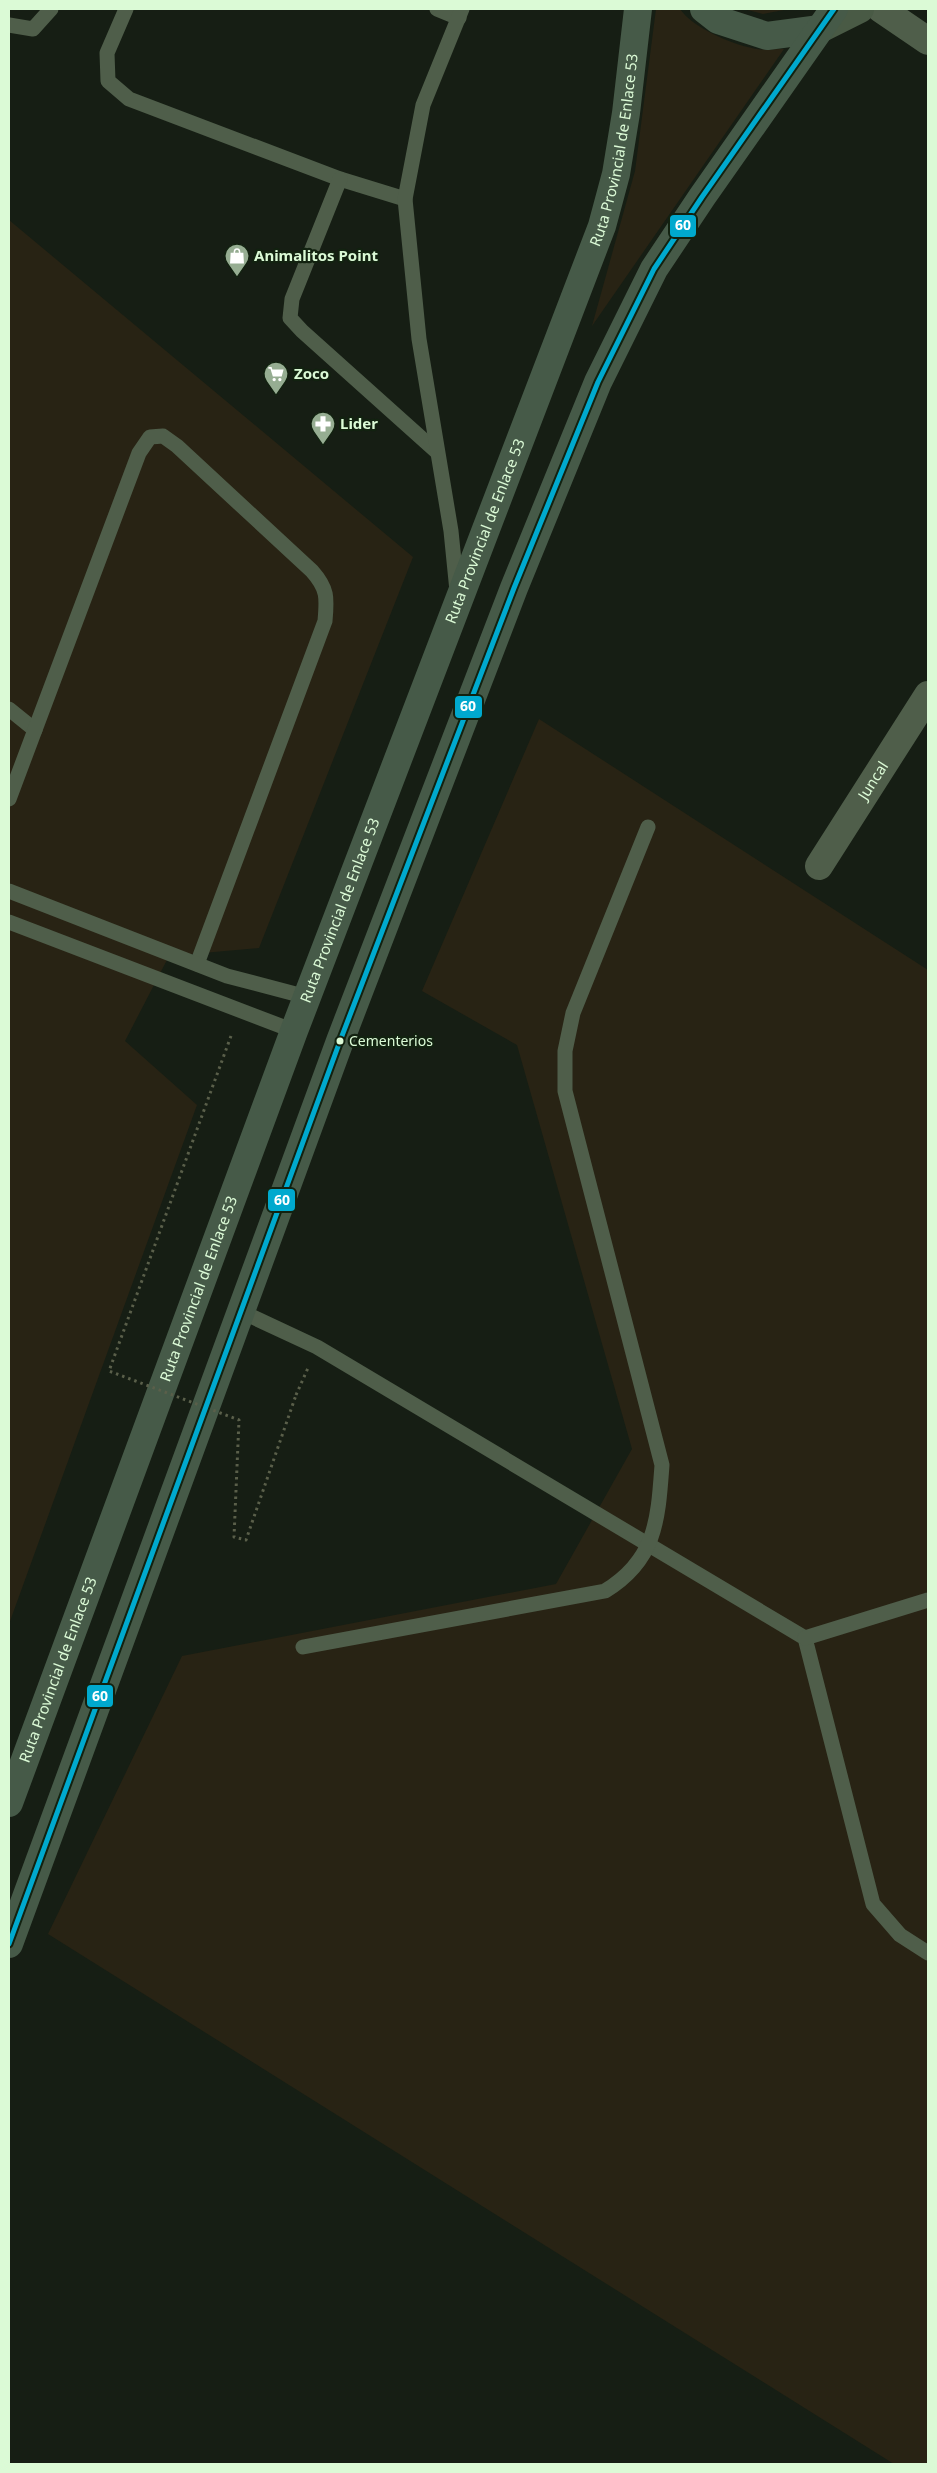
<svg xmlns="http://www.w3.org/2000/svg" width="937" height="2473" font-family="'Noto Sans',sans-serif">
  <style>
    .green { fill: #282314 }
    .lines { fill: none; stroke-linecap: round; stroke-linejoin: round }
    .path { stroke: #5a5f4a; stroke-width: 3; stroke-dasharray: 2.5 4; stroke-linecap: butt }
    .lane { stroke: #4f5e4a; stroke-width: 15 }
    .street { stroke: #4f5e4a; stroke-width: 28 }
    .secondary { stroke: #495a45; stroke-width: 28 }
    .primary { stroke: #465a48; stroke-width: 28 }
    .path-bridge { stroke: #5a5f4a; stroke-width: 3; stroke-dasharray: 2.5 4; stroke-linecap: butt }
    .bus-1-casing { stroke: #122210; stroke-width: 9 }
    .bus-1 { stroke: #00a9ce; stroke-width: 5 }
    .bus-dot { fill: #dbfad6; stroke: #122210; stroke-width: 2 }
    .labels { text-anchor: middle; stroke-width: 4.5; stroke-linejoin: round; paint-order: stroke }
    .bus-label { font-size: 14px; fill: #dbfad6; stroke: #122210; text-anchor: start }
    .street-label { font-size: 15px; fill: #dbfad6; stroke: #122210 }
    .poi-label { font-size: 15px; font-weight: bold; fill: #dbfad6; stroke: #122210; text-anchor: start }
    .line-badge { stroke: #122210; stroke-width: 2 }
    .badge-label { font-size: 14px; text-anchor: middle; font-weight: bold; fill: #fff }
  </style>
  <rect width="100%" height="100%" fill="#161e14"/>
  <g class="green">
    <path d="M656,9H680C692,27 731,44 752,48C762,51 774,49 784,49L592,326L635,171Z"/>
    <polygon points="744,9 789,9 763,14"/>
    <polygon points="9,220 413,557 259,948 169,956 125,1041 197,1105 9,1624"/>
    <polygon points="539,719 928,970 928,2464 894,2464 48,1934 182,1656 556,1584 632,1449 517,1045 422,991"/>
  </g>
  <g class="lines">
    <polyline class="path" points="296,1395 308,1368"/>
    <g class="lane">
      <polyline points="126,9 107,53 108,81 129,99 340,179 405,199"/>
      <polyline points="437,9 459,18"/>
      <polyline points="9,25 33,29 51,9"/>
      <polyline points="340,179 292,299 290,318 302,331 437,452"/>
      <polyline points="457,591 451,531 419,339 405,199 423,105 462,9"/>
      <polyline points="9,709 35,730"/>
      <path d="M9,799L139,453L150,437L163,436L177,446L312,571C328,589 327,598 325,621L197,964"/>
      <polyline points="9,891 227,976 307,997"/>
      <polyline points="9,922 294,1031"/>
      <polyline points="242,1312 317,1347 805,1638 873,1904 900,1935 928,1953"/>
      <polyline points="805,1638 928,1600"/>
      <path d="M303,1647L605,1591C656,1560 658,1520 662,1465L565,1091V1051L573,1013L648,827"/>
    </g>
    <g class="street">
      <polyline points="881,9 928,41"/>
      <path id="s1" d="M819,866L928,695"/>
    </g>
    <polyline class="secondary" points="820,29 860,9"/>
    <g class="primary">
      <polyline points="704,9 718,20 767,36 820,29"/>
      <path id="s2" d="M9,1803L294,1031L602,226L616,174L626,113L638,9"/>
      <polyline points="9,1944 340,1041 514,588 598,382 654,269 702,197 834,9"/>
    </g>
    <polyline class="path-bridge" points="231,1036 109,1371 239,1420 234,1537 246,1540 296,1395"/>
    <defs>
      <polyline id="bus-1" points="9,1944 340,1041 514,588 598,382 654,269 702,197 834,9"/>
    </defs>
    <use href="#bus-1" class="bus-1-casing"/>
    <use href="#bus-1" class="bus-1"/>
  </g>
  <defs>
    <symbol id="shop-pin" viewBox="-11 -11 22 30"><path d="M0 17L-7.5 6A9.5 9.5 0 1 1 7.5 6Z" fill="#96ad92" stroke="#122210"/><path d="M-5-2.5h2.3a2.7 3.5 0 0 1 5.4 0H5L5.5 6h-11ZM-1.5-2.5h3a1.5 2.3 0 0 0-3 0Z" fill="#fff"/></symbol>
    <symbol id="supermarket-pin" viewBox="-11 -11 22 30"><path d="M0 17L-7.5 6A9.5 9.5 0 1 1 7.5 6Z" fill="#96ad92" stroke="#122210"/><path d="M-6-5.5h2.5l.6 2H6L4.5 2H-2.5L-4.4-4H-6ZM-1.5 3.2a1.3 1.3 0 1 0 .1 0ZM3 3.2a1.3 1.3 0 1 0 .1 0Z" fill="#fff"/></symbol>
    <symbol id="pharmacy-pin" viewBox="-11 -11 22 30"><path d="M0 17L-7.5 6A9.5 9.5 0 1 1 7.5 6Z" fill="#96ad92" stroke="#122210"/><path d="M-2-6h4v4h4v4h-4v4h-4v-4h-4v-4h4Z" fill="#fff"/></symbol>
  </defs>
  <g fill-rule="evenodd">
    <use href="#shop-pin" x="223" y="242" width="28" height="38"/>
    <use href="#supermarket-pin" x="262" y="360" width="28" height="38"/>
    <use href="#pharmacy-pin" x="309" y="410" width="28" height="38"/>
  </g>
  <circle class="bus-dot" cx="340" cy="1041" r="4.5"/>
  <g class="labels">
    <g class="bus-label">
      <text x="349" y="1046">Cementerios</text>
    </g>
    <g class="street-label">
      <text dy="5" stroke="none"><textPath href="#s2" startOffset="1762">Ruta Provincial de Enlace 53</textPath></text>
      <text dy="5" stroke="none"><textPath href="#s2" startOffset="1358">Ruta Provincial de Enlace 53</textPath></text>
      <text dy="5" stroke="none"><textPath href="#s1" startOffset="101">Juncal</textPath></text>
      <text dy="5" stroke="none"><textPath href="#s2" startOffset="952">Ruta Provincial de Enlace 53</textPath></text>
      <text dy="5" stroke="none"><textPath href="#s2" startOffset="548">Ruta Provincial de Enlace 53</textPath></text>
      <text dy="5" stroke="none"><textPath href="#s2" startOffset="142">Ruta Provincial de Enlace 53</textPath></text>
    </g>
    <g class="poi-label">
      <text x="254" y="261">Animalitos Point</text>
      <text x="294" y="379">Zoco</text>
      <text x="340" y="429">Lider</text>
    </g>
  </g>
  <g class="line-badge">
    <rect x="669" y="214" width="28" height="24" rx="5" fill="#00a9ce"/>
    <rect x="454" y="695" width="29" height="24" rx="5" fill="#00a9ce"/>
    <rect x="267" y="1188" width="29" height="24" rx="5" fill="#00a9ce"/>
    <rect x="86" y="1684" width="28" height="24" rx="5" fill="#00a9ce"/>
  </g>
  <g class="badge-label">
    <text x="683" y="230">60</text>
    <text x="468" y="711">60</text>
    <text x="282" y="1205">60</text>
    <text x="100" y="1701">60</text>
  </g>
  <rect width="937" height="2473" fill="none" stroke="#dbfad6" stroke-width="20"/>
</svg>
